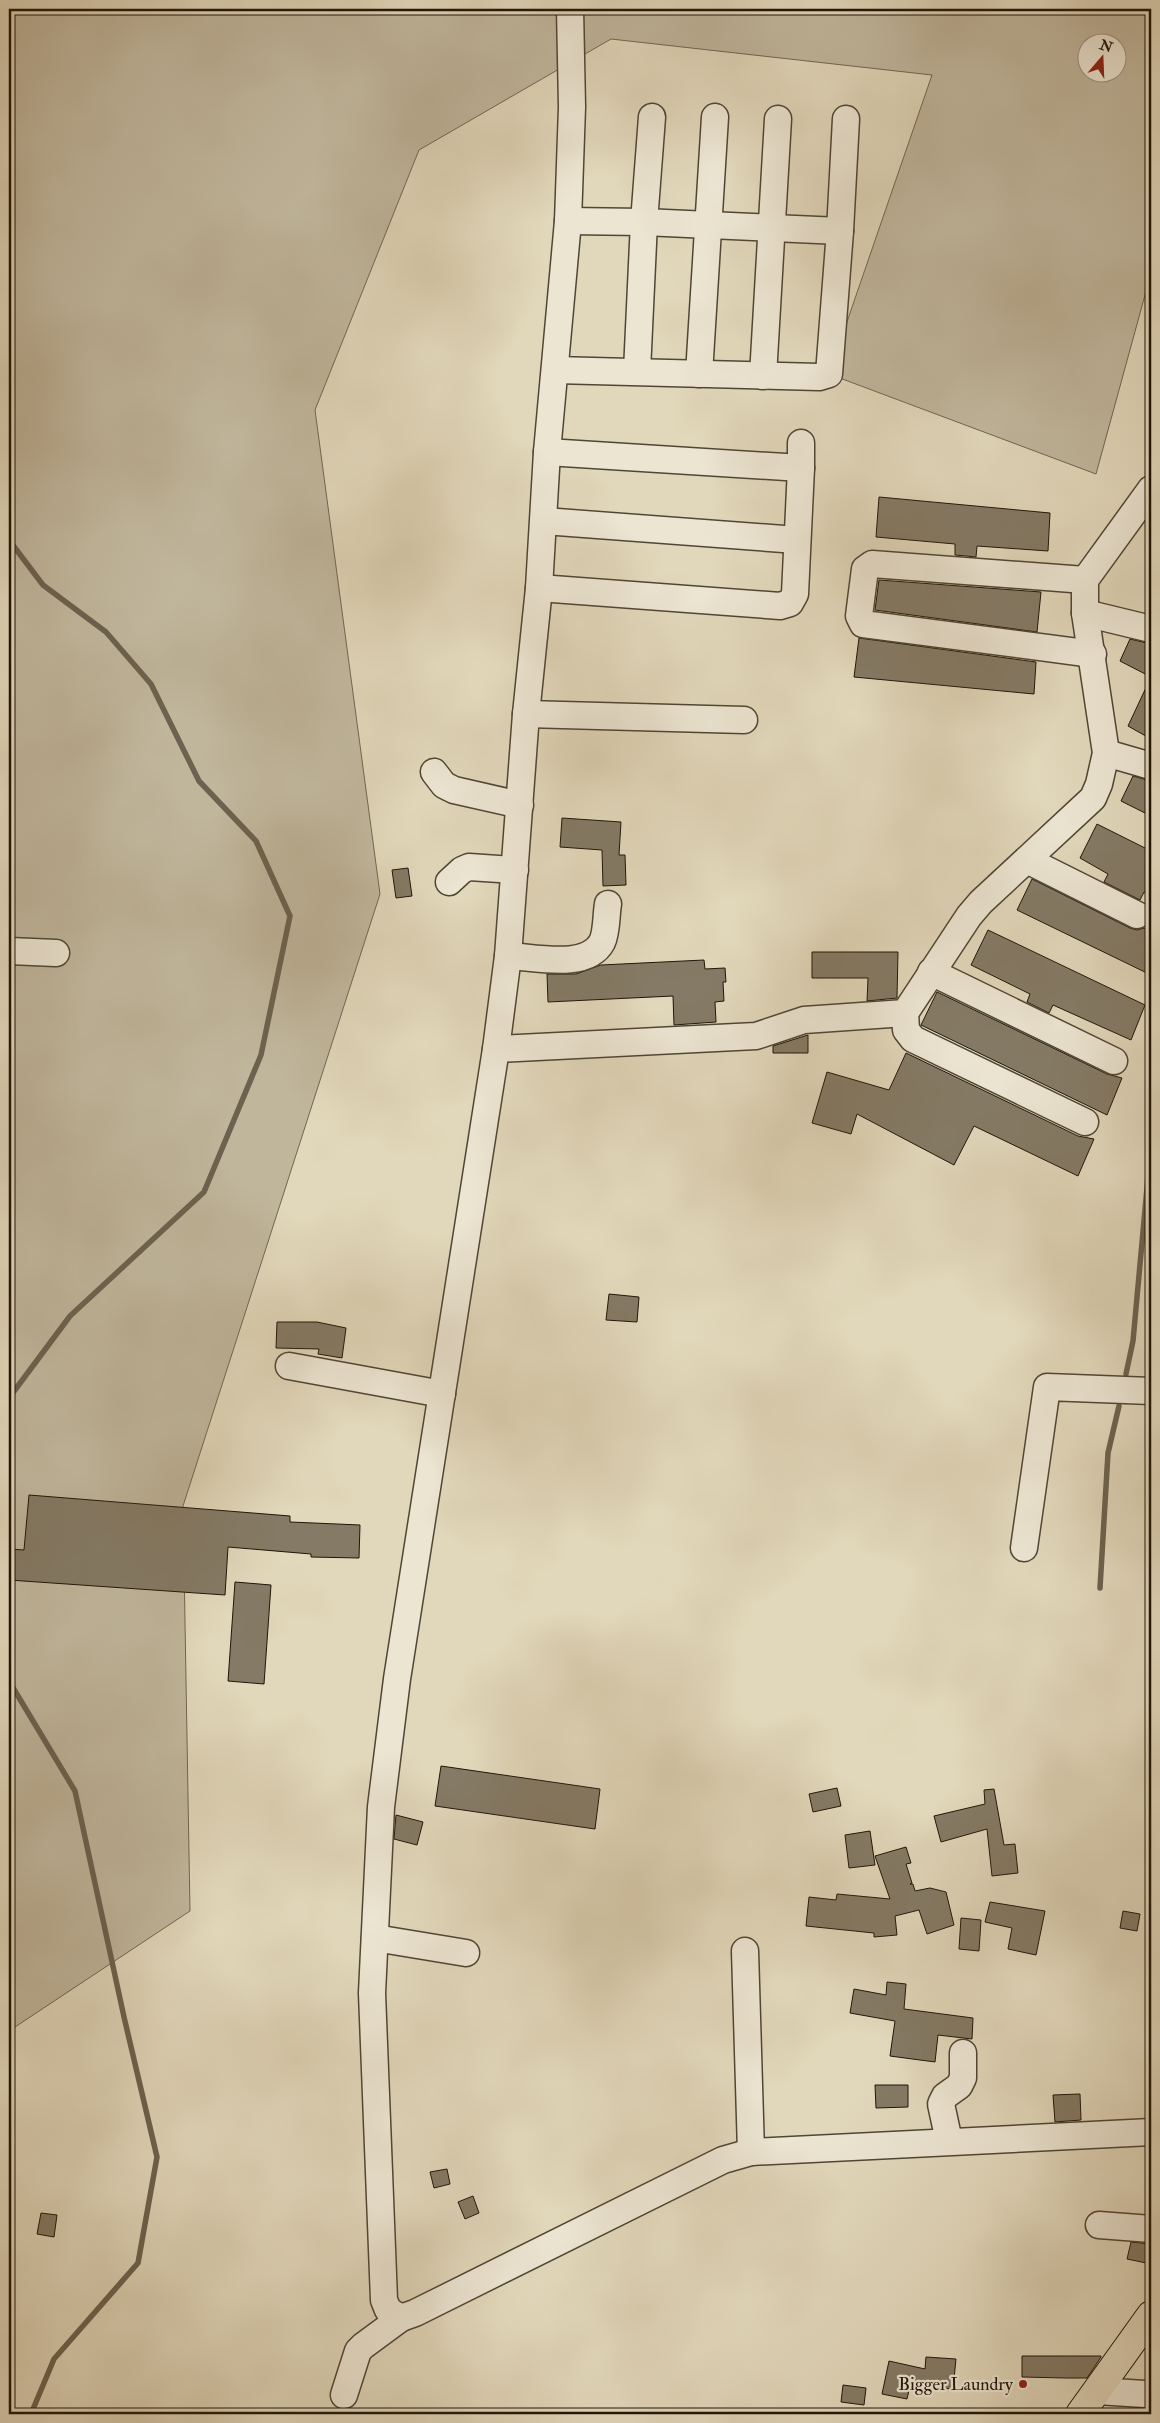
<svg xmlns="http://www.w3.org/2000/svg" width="1160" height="2423" font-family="'IM FELL Double Pica',serif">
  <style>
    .green { fill: #c0b69c; stroke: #706652; fill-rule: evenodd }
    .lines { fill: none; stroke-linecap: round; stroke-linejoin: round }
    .stream { stroke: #6c624f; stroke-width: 5.5 }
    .building { fill: #847a65; stroke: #201509 }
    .minor-casing { stroke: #504635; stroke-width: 29 }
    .major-casing { stroke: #201509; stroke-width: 30 }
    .minor { stroke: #ece5d2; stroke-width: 26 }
    .major { stroke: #e1d7ba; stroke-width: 28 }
    .poi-dot { fill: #8f2418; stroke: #ece5d2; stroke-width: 2 }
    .labels { text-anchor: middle; stroke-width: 4.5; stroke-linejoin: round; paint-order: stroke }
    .poi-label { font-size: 18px; fill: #201509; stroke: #ece5d2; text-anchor: end }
  </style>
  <rect width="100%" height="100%" fill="#e1d7ba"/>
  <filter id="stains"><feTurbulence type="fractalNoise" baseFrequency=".004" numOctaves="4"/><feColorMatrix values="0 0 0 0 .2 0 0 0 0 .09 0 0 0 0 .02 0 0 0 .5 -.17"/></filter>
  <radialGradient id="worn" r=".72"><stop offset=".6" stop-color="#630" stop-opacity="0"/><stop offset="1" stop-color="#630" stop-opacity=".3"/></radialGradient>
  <path class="green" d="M9,9H1151V273L1096,474L829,374L932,75L611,39L419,150L315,410L380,894L183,1506L190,1911L9,2031ZM1088,42H1118V72H1088Z"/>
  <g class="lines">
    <g class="stream">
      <polyline points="9,540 43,585 106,632 151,684 199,781 256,841 290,916 261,1055 204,1192 70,1316 9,1398"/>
      <polyline points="1126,1374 1133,1341 1151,1144"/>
      <polyline points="1100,1588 1108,1453 1119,1406"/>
      <polyline points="9,1681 75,1791 124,2017 157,2157 138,2263 54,2359 31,2414"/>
    </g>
  </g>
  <g class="building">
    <polygon points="879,497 1050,513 1048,551 977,546 976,557 955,555 955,544 876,537"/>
    <polygon points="879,580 1041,592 1037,632 875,610"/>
    <polygon points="859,638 1036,662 1034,694 854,677"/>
    <polygon points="1130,639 1151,644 1151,739 1128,726 1151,677 1120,661"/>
    <polygon points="1133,776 1151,781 1151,816 1121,801"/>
    <polygon points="562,818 621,822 619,855 625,855 626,885 603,886 602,850 560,847"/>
    <polygon points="1097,824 1151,851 1151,895 1144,892 1140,900 1104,882 1108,874 1080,858"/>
    <polygon points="408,868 412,896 396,898 392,870"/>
    <polygon points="1032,879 1130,928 1137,930 1144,928 1151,932 1151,975 1017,910"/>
    <polygon points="988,930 1145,1005 1131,1040 1053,1005 1049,1013 1027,1002 1030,994 971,965"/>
    <polygon points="812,952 898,952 897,998 867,1001 868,978 812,978"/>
    <polygon points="704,960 705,969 725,968 726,982 723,982 724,1001 715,1002 716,1022 674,1025 673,996 548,1002 547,974 576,974 601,965"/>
    <polygon points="937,992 1107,1074 1122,1078 1107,1115 921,1025"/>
    <polygon points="808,1035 808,1053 773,1053 773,1046"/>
    <polygon points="906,1053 1078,1136 1094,1139 1078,1176 974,1126 954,1165 857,1114 851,1134 812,1123 827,1072 889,1090"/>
    <polygon points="609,1294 639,1297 637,1322 606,1320"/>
    <polygon points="277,1322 317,1322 346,1328 342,1358 318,1354 319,1349 276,1348"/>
    <polygon points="29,1495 290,1516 290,1522 360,1525 359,1558 311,1557 311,1554 228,1547 225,1595 9,1580 9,1549 24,1550"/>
    <polygon points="235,1582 271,1585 264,1684 228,1681"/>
    <polygon points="441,1766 600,1789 595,1829 435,1806"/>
    <polygon points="837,1788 841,1806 813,1812 809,1794"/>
    <polygon points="994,1789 1004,1845 1015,1844 1018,1873 992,1876 987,1829 941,1842 934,1816 985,1804 984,1790"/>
    <polygon points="396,1815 423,1822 417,1845 394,1839"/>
    <polygon points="870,1831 875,1865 849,1868 845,1835"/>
    <polygon points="906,1847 911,1863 906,1864 912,1883 910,1884 913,1884 915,1891 930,1888 946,1892 954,1925 927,1934 919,1910 895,1916 897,1935 874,1937 874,1933 806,1926 809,1897 836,1900 837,1894 890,1899 875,1856"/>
    <polygon points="990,1902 1045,1911 1036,1955 1008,1949 1012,1928 985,1922"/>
    <polygon points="1123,1911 1140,1914 1137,1931 1120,1928"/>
    <polygon points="961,1918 981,1920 979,1951 959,1949"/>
    <polygon points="887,1982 906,1984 904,2009 973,2018 972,2039 938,2035 935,2062 890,2056 895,2021 850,2013 854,1989 886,1995"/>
    <polygon points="875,2085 908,2085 908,2107 876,2108"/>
    <polygon points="1080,2094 1081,2120 1055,2122 1053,2095"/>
    <polygon points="447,2169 450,2184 434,2188 430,2172"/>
    <polygon points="473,2196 479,2213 465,2219 458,2202"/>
    <polygon points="41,2213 57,2215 54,2237 37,2234"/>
    <polygon points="1131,2242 1151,2244 1151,2264 1127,2259"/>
    <polygon points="1022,2356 1101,2356 1101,2357 1087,2378 1065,2378 1022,2377"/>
    <polygon points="926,2357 956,2359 953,2389 910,2386 907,2399 882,2394 889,2361 925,2369"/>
    <polygon points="843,2385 866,2388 864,2405 841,2402"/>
  </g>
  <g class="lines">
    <defs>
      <g id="minor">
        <polyline points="570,9 572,107 568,221 547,452 539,588 526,714 508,956 496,1049 397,1679 381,1807 372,1993 384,2300 388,2310 401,2318 415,2313 723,2160 751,2152 1151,2132"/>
        <polyline points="568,221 644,222 840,231 846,119"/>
        <polyline points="555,370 819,377 829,374 840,231"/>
        <polyline points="637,371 644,222 652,117"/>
        <polyline points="699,374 715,117"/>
        <polyline points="763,376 778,119"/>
        <polyline points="547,452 801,468 801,443"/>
        <polyline points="544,521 797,540"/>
        <polyline points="1085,580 872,564 865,569 859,616 863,624 1093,654"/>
        <polyline points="539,588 780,606 790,603 795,594 801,468"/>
        <polyline points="1085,613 1151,629"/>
        <polyline points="526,714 744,720"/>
        <polyline points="1106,753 1151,766"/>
        <polyline points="434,772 444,785 454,790 520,805"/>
        <polyline points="1027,860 1137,915"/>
        <polyline points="449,882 462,870 469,867 515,870"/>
        <polyline points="9,951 56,953"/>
        <path d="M508,956C535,957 587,970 602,942C607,932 606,915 608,904"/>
        <polyline points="931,972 1114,1061"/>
        <polyline points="905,1013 906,1030 913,1039 1085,1122"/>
        <polyline points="496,1049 756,1036 804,1020 905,1013 969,916 981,902 1093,798 1099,784 1106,753 1085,613 1085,580 1151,489"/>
        <polyline points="289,1366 442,1394"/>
        <polyline points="1024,1548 1047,1387 1151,1391"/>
        <polyline points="375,1938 466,1953"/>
        <polyline points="745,1951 751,2152"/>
        <polyline points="949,2141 941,2104 945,2096 959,2086 963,2078 963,2053"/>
        <polyline points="1099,2225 1151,2229"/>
        <polyline points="1097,2391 1145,2394"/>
        <polyline points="344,2395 358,2351 363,2346 401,2318"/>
      </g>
      <polyline id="major" points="1080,2414 1151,2315"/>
    </defs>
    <use href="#minor" class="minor-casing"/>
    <use href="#major" class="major-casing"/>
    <use href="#minor" class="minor"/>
    <use href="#major" class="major"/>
  </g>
  <circle class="poi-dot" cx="1023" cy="2384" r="5"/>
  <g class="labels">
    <g class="poi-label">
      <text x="1013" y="2390">Bigger Laundry</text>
    </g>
  </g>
  <rect width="1160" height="2423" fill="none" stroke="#e1d7ba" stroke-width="30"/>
  <rect x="10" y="10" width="1140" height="2403" fill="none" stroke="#201509" stroke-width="2.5"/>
  <rect x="15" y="15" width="1130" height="2393" fill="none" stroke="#201509"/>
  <g transform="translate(1102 58) rotate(19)"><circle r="24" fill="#ece5d2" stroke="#9a9282"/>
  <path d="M0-4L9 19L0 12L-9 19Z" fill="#8f2418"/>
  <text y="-8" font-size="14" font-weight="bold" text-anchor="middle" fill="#201509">N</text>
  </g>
  <rect width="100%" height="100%" filter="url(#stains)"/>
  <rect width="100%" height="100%" fill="url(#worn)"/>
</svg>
